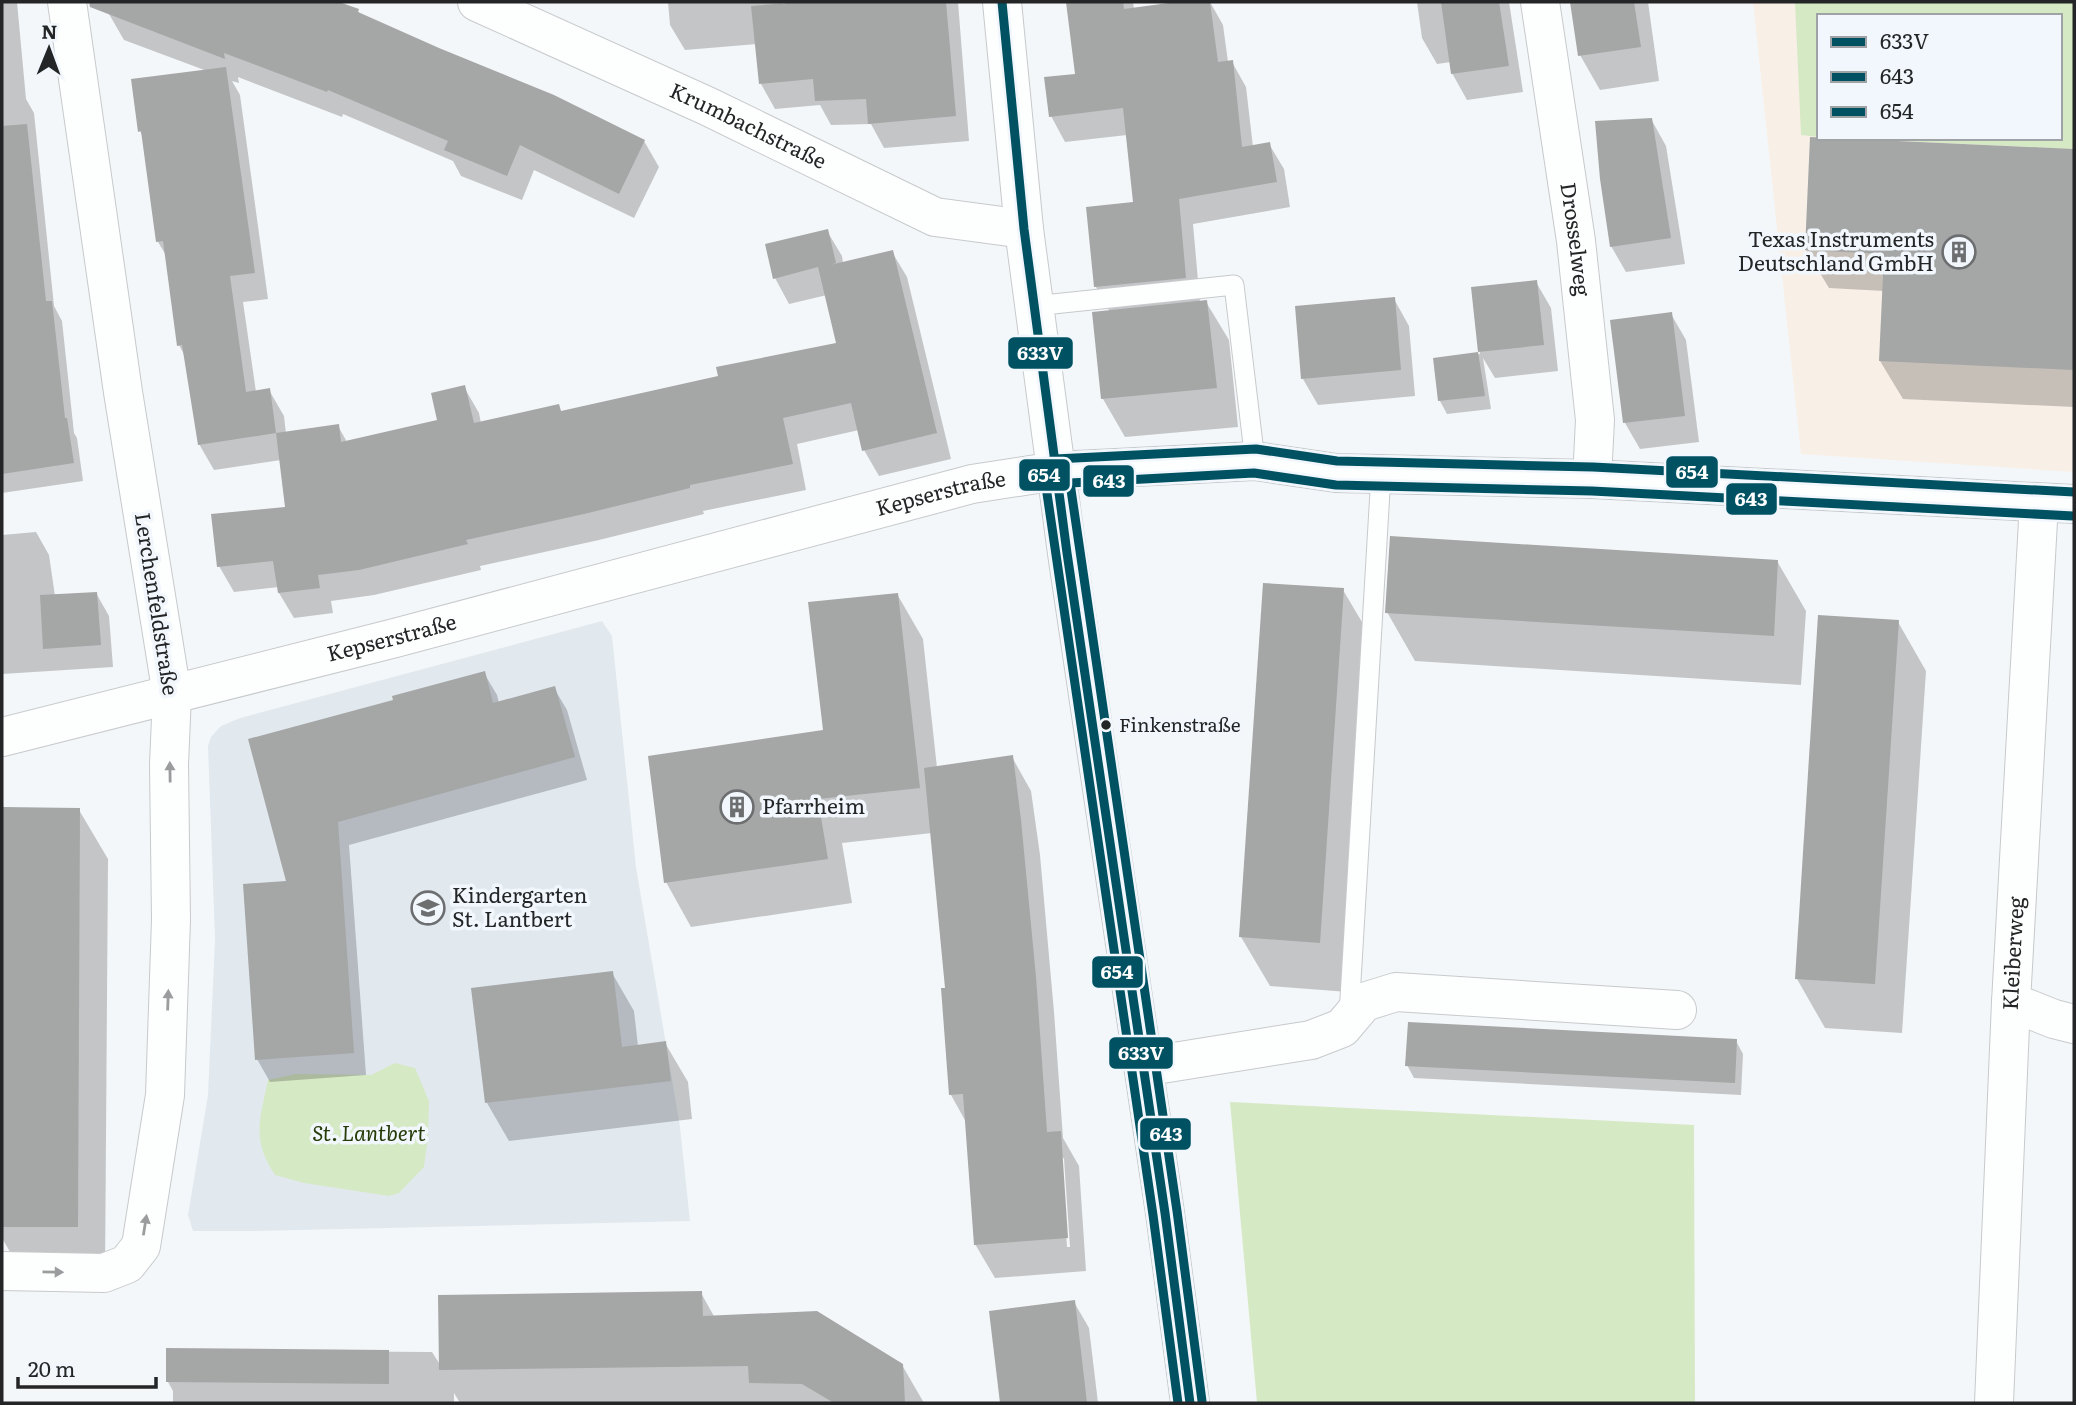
<svg xmlns="http://www.w3.org/2000/svg" width="2076" height="1405" font-family="Literata,serif">
  <style>
    .industrial { fill: #f8efe7; fill-rule: evenodd }
    .built { fill: #e1e9ef }
    .green { fill: #d6e9c5 }
    .shadow { fill: #0003; fill-rule: evenodd }
    .building { fill: #a5a6a6 }
    .lines { fill: none; stroke-linecap: round; stroke-linejoin: round }
    .lane-casing { stroke: #c7cacc; stroke-width: 21 }
    .street-casing { stroke: #c7cacc; stroke-width: 40 }
    .lane { stroke: #fdfefe; stroke-width: 19 }
    .street { stroke: #fdfefe; stroke-width: 38 }
    .bus-1-casing { stroke: #f1f7fc; stroke-width: 14 }
    .bus-2-casing { stroke: #f1f7fc; stroke-width: 14 }
    .bus-3-casing { stroke: #f1f7fc; stroke-width: 14 }
    .bus-1 { stroke: #005262; stroke-width: 9 }
    .bus-2 { stroke: #005262; stroke-width: 9 }
    .bus-3 { stroke: #005262; stroke-width: 9 }
    .oneway { fill: #9b9c9d }
    .bus-dot { fill: #232526; stroke: #f1f7fc; stroke-width: 2.5 }
    .labels { text-anchor: middle; stroke-width: 7; stroke-linejoin: round; paint-order: stroke }
    .bus-label { font-size: 19px; fill: #232526; stroke: #f1f7fc; text-anchor: start }
    .street-label { font-size: 21px; fill: #232526; stroke: #f1f7fc }
    .poi-label { font-size: 21px; fill: #232526; stroke: #f1f7fc; text-anchor: start }
    .park-label { font-size: 21px; font-style: italic; fill: #263b07; stroke: #f1f7fc }
    .line-badge { stroke: #f1f7fc; stroke-width: 2.5 }
    .badge-label { font-size: 19px; text-anchor: middle; font-weight: bold; fill: #fff }
  </style>
  <rect width="100%" height="100%" fill="#f4f7f9"/>
  <path class="industrial" d="M1753,2H2074V472L1801,454ZM1819,16H2060V138H1819Z"/>
  <polygon class="built" points="602,621 612,636 636,867 680,1127 690,1221 255,1231 193,1231 188,1215 208,1095 215,939 208,746 211,737 221,726 240,718"/>
  <g class="green">
    <polygon points="1795,2 2074,2 2074,149 1837,138 2060,138 2060,16 1819,16 1819,137 1801,135"/>
    <path d="M395,1063L415,1068L429,1101L428,1137L424,1167L399,1193L389,1196L304,1183L275,1175C251,1139 260,1119 268,1080L296,1074L371,1075Z"/>
    <polygon points="1230,1102 1694,1125 1695,1403 1257,1403"/>
  </g>
  <g class="shadow">
    <polygon points="2,2 17,2 26,99 34,113 54,306 62,321 74,433 77,438 83,481 2,493"/>
    <polygon points="114,2 334,2 358,11 360,16 644,141 659,167 634,218 534,170 522,200 461,176 453,161 343,114 342,117 238,77 239,83 232,81 240,95 268,299 243,302 256,392 269,390 284,416 286,434 338,426 347,442 439,421 464,387 479,413 481,423 562,413 720,377 838,344 827,295 789,304 775,278 827,231 842,256 843,263 892,252 907,277 951,459 879,476 864,450 859,430 797,444 806,490 703,511 704,514 599,540 480,566 481,570 374,595 331,601 333,613 294,618 279,593 279,587 234,592 219,566 287,509 281,460 214,470 199,444 186,358 179,345 167,257 158,242 143,137 140,131 207,71 124,40 109,14"/>
    <polygon points="668,2 782,2 782,5 819,2 958,2 969,141 884,148 871,124 831,125 820,105 775,109 761,84 757,44 685,50 670,25"/>
    <polygon points="1067,2 1133,2 1134,9 1189,2 1210,2 1223,25 1228,62 1232,62 1246,87 1253,147 1269,144 1284,169 1290,207 1193,224 1200,303 1206,302 1229,340 1238,427 1125,437 1103,399 1094,314 1110,312 1096,287 1088,209 1135,204 1127,135 1065,142 1051,116 1077,75"/>
    <polygon points="1417,2 1509,2 1523,92 1467,100 1452,73 1451,62 1437,64 1422,38"/>
    <polygon points="1572,2 1648,2 1659,81 1600,90 1580,55"/>
    <polygon points="1651,119 1666,146 1685,264 1626,272 1611,246"/>
    <polygon points="1812,139 2074,151 2074,407 1903,399 1880,361 1884,291 1829,288 1806,250"/>
    <polygon points="1536,282 1551,308 1558,371 1495,378 1483,358 1491,409 1447,414 1440,401 1435,359 1480,354 1473,289"/>
    <polygon points="1394,299 1409,326 1415,396 1318,405 1303,379"/>
    <polygon points="1671,314 1686,340 1699,442 1640,449 1625,423"/>
    <polygon points="36,532 49,555 55,596 96,593 109,616 113,667 2,674 2,535"/>
    <polygon points="1777,561 1806,611 1801,685 1415,661 1387,612"/>
    <polygon points="1343,590 1372,639 1348,992 1270,986 1241,937"/>
    <path d="M897,594L923,639L937,768L1012,757L1031,791L1040,855L1054,1012L1063,1138L1079,1166L1086,1271L995,1278L975,1244L966,1122L951,1095L947,989L932,833L842,843L852,903L691,927L666,882L825,731ZM1061,1155L1064,1159L1070,1247H1067Z"/>
    <polygon points="1898,622 1926,671 1902,1033 1825,1028 1797,979"/>
    <polygon points="484,673 497,695 499,703 554,688 567,710 587,780 349,845 366,1075 270,1082 257,1059 288,883 395,701"/>
    <polygon points="2,809 79,810 108,859 105,1276 24,1276 2,1238"/>
    <polygon points="612,973 634,1011 638,1046 665,1043 688,1082 692,1119 509,1141 487,1103"/>
    <polygon points="1736,1041 1743,1054 1741,1095 1414,1078 1407,1065"/>
    <polygon points="701,1293 715,1318 902,1365 924,1403 460,1403 454,1393 454,1403 173,1403 173,1391 168,1382 168,1350 432,1352 441,1366"/>
    <polygon points="1074,1302 1089,1328 1098,1403 1002,1403 991,1313"/>
  </g>
  <g class="building">
    <polygon points="89,2 339,2 359,9 358,12 439,48 554,95 645,140 619,194 520,145 507,176 444,150 448,141 328,90 327,92 224,53 225,59 90,7"/>
    <polygon points="800,2 946,2 956,116 868,124 866,99 815,101 813,79 759,84 751,6"/>
    <polygon points="1066,2 1123,2 1124,9 1176,2 1210,2 1218,62 1233,60 1242,147 1270,142 1277,182 1179,199 1186,278 1094,287 1086,207 1133,202 1123,108 1049,117 1044,77 1075,74"/>
    <polygon points="1441,2 1499,2 1509,66 1451,74"/>
    <polygon points="1570,2 1634,2 1641,47 1578,56"/>
    <polygon points="226,67 255,273 230,276 246,392 270,388 276,433 339,424 341,442 437,420 431,393 465,385 474,423 559,404 561,411 718,376 716,367 836,343 818,267 773,279 765,244 828,229 836,263 830,265 893,250 937,433 862,451 851,403 783,418 793,464 690,485 690,488 584,514 466,540 468,544 359,570 318,575 320,588 278,593 273,561 217,567 211,514 285,507 276,433 198,445 182,345 177,346 163,241 156,242 141,131 138,132 131,79"/>
    <polygon points="1652,118 1671,238 1610,247 1600,179 1595,121"/>
    <polygon points="27,124 46,301 52,301 65,418 67,418 74,463 2,474 2,126"/>
    <polygon points="1810,137 2074,149 2074,370 1879,361 1884,254 1805,250"/>
    <polygon points="1537,280 1544,345 1478,352 1471,287"/>
    <polygon points="1395,297 1401,370 1301,379 1295,306"/>
    <polygon points="1207,300 1217,388 1101,399 1092,312"/>
    <polygon points="1672,312 1685,416 1623,423 1610,320"/>
    <polygon points="1478,352 1485,396 1438,401 1433,358"/>
    <polygon points="1390,536 1778,560 1774,636 1385,613"/>
    <polygon points="1263,583 1344,588 1320,943 1239,937"/>
    <polygon points="97,592 101,645 43,649 40,595"/>
    <polygon points="898,593 920,788 818,799 828,859 664,883 648,756 823,730 808,602"/>
    <polygon points="1818,615 1899,620 1875,984 1795,979"/>
    <polygon points="485,671 493,703 555,686 575,757 338,822 354,1053 255,1060 243,884 286,881 248,739 393,700 392,696"/>
    <polygon points="1013,755 1021,820 1036,977 1047,1132 1061,1131 1068,1238 974,1245 963,1094 949,1095 941,988 945,988 924,768"/>
    <polygon points="2,807 80,808 78,1227 2,1227"/>
    <polygon points="613,971 622,1047 666,1041 671,1081 485,1103 471,988"/>
    <polygon points="1408,1022 1737,1039 1735,1083 1405,1066"/>
    <polygon points="702,1291 703,1316 817,1311 903,1364 905,1403 834,1403 802,1384 749,1383 748,1366 439,1370 438,1295"/>
    <polygon points="1075,1300 1087,1403 1000,1403 989,1311"/>
    <polygon points="166,1348 389,1350 389,1384 166,1382"/>
  </g>
  <g class="lines">
    <defs>
      <g id="lane">
        <polyline points="1034,306 1234,285 1255,461"/>
        <polyline points="1349,1015 1381,474"/>
      </g>
      <g id="street">
        <path id="s1" d="M477,2L707,106L935,217L1024,229"/>
        <polyline points="1002,2 1024,229 1067,553 1165,1213 1190,1403"/>
        <path id="s2" d="M1540,2L1576,241L1595,420L1592,479"/>
        <path id="s3" d="M2,737L395,638L972,484L1056,471L1255,461L1336,473L1592,479L2074,504"/>
        <polyline points="2011,1002 2054,1019 2074,1024"/>
        <polyline points="1143,1067 1311,1040 1342,1028 1364,1002 1396,992 1677,1010"/>
        <polyline points="2,1271 104,1273 127,1264 141,1246 165,1095 171,920 169,764 172,695 123,392 67,2"/>
        <path id="s4" d="M1994,1403L2011,1002L2039,503"/>
      </g>
    </defs>
    <use href="#lane" class="lane-casing"/>
    <use href="#street" class="street-casing"/>
    <use href="#lane" class="lane"/>
    <use href="#street" class="street"/>
    <defs>
      <polyline id="bus-1" points="1002,2 1024,229 1067,553 1165,1213 1190,1403"/>
      <polyline id="bus-2" points="1202,1401 1177,1211 1070,483 1254,473 1336,485 1592,491 2073,516"/>
      <polyline id="bus-3" points="1178,1403 1153,1215 1044,473 1047,463 1055,459 1256,449 1337,461 1593,467 2074,492"/>
    </defs>
    <use href="#bus-1" class="bus-1-casing"/>
    <use href="#bus-2" class="bus-2-casing"/>
    <use href="#bus-3" class="bus-3-casing"/>
    <use href="#bus-1" class="bus-1"/>
    <use href="#bus-2" class="bus-2"/>
    <use href="#bus-3" class="bus-3"/>
  </g>
  <defs><path id="oneway-solid" d="M-6-.8H1V-3.2L6.5 0L1 3.2V.8H-6Z" transform="scale(1.75)"/></defs>
  <g class="oneway">
    <use href="#oneway-solid" transform="translate(170 772) rotate(-91)"/>
    <use href="#oneway-solid" transform="translate(168 1000) rotate(-88)"/>
    <use href="#oneway-solid" transform="translate(145 1225) rotate(-81)"/>
    <use href="#oneway-solid" transform="translate(53 1272) rotate(1)"/>
  </g>
  <defs>
    <symbol id="building-ring" viewBox="-11 -11 22 22"><circle r="9.5" fill="#f1f7fc" stroke="#6c6e70" stroke-width="1.5"/><path d="M-4-6H4V6H1V3H-1V6H-4ZM-2.5-4.3h1.7v1.8h-1.7ZM.8-4.3h1.7v1.8H.8ZM-2.5-1h1.7V.8h-1.7ZM.8-1h1.7V.8H.8Z" fill="#6c6e70"/></symbol>
    <symbol id="school-ring" viewBox="-11 -11 22 22"><circle r="9.5" fill="#f1f7fc" stroke="#6c6e70" stroke-width="1.5"/><path d="M0-5L7-2L0 1L-7-2ZM-4 1L0 2.5L4 1V4Q0 6-4 4Z" fill="#6c6e70"/></symbol>
  </defs>
  <g fill-rule="evenodd">
    <use href="#building-ring" x="1940" y="233" width="38" height="38"/>
    <use href="#building-ring" x="718" y="788" width="38" height="38"/>
    <use href="#school-ring" x="409" y="889" width="38" height="38"/>
  </g>
  <circle class="bus-dot" cx="1106" cy="725" r="6"/>
  <g class="labels">
    <g class="bus-label">
      <text x="1119" y="732">Finkenstraße</text>
    </g>
    <g class="street-label">
      <text dy="7" stroke="none"><textPath href="#s1" startOffset="298">Krumbachstraße</textPath></text>
      <text dy="7" stroke="none"><textPath href="#s2" startOffset="240">Drosselweg</textPath></text>
      <text dy="7" stroke="none"><textPath href="#s3" startOffset="970">Kepserstraße</textPath></text>
      <text transform="translate(156 604) rotate(81)" y="7">Lerchenfeldstraße</text>
      <text dy="7" stroke="none"><textPath href="#s3" startOffset="402">Kepserstraße</textPath></text>
      <text dy="7" stroke="none"><textPath href="#s4" startOffset="450">Kleiberweg</textPath></text>
    </g>
    <g class="poi-label">
      <text x="1934" y="247" text-anchor="end">Texas Instruments<tspan x="1934" dy="24">Deutschland GmbH</tspan></text>
      <text x="762" y="814">Pfarrheim</text>
      <text x="452" y="903">Kindergarten<tspan x="452" dy="24">St. Lantbert</tspan></text>
    </g>
    <g class="park-label">
      <text x="369" y="1141">St. Lantbert</text>
    </g>
  </g>
  <g class="line-badge">
    <rect x="1007" y="336" width="67" height="34" rx="7" fill="#005262"/>
    <rect x="1665" y="455" width="54" height="34" rx="7" fill="#005262"/>
    <rect x="1018" y="458" width="53" height="34" rx="7" fill="#005262"/>
    <rect x="1082" y="464" width="53" height="34" rx="7" fill="#005262"/>
    <rect x="1725" y="482" width="53" height="34" rx="7" fill="#005262"/>
    <rect x="1091" y="955" width="53" height="34" rx="7" fill="#005262"/>
    <rect x="1108" y="1036" width="66" height="34" rx="7" fill="#005262"/>
    <rect x="1139" y="1117" width="53" height="34" rx="7" fill="#005262"/>
  </g>
  <g class="badge-label">
    <text x="1040" y="360">633V</text>
    <text x="1692" y="479">654</text>
    <text x="1044" y="482">654</text>
    <text x="1109" y="488">643</text>
    <text x="1751" y="506">643</text>
    <text x="1117" y="979">654</text>
    <text x="1141" y="1060">633V</text>
    <text x="1166" y="1141">643</text>
  </g>
  <rect width="2076" height="1405" fill="none" stroke="#232526" stroke-width="7"/>
  <rect x="1817" y="14" width="245" height="126" fill="#f1f7fc" stroke="#9fa3a6" stroke-width="2"/>
  <rect x="1831" y="37" width="35" height="10" fill="#005262" stroke="#9fa3a6" stroke-width="2"/>
  <text x="1880" y="49" font-size="21" fill="#232526">633V</text>
  <rect x="1831" y="72" width="35" height="10" fill="#005262" stroke="#9fa3a6" stroke-width="2"/>
  <text x="1880" y="84" font-size="21" fill="#232526">643</text>
  <rect x="1831" y="107" width="35" height="10" fill="#005262" stroke="#9fa3a6" stroke-width="2"/>
  <text x="1880" y="119" font-size="21" fill="#232526">654</text>
  <g transform="translate(49 49) rotate(1)" stroke="#f1f7fc" stroke-width="5" paint-order="stroke">
  <path d="M0-5L12 26L0 18L-12 26Z" fill="#232526"/>
  <text y="-10" font-size="19" font-weight="bold" text-anchor="middle" fill="#232526">N</text>
  </g>
  <path d="M18 1377v10h138v-10" fill="none" stroke="#232526" stroke-width="3.5"/>
  <text x="28" y="1377" font-size="21" fill="#232526" stroke="#f1f7fc" stroke-width="5" paint-order="stroke">20 m</text>
</svg>
